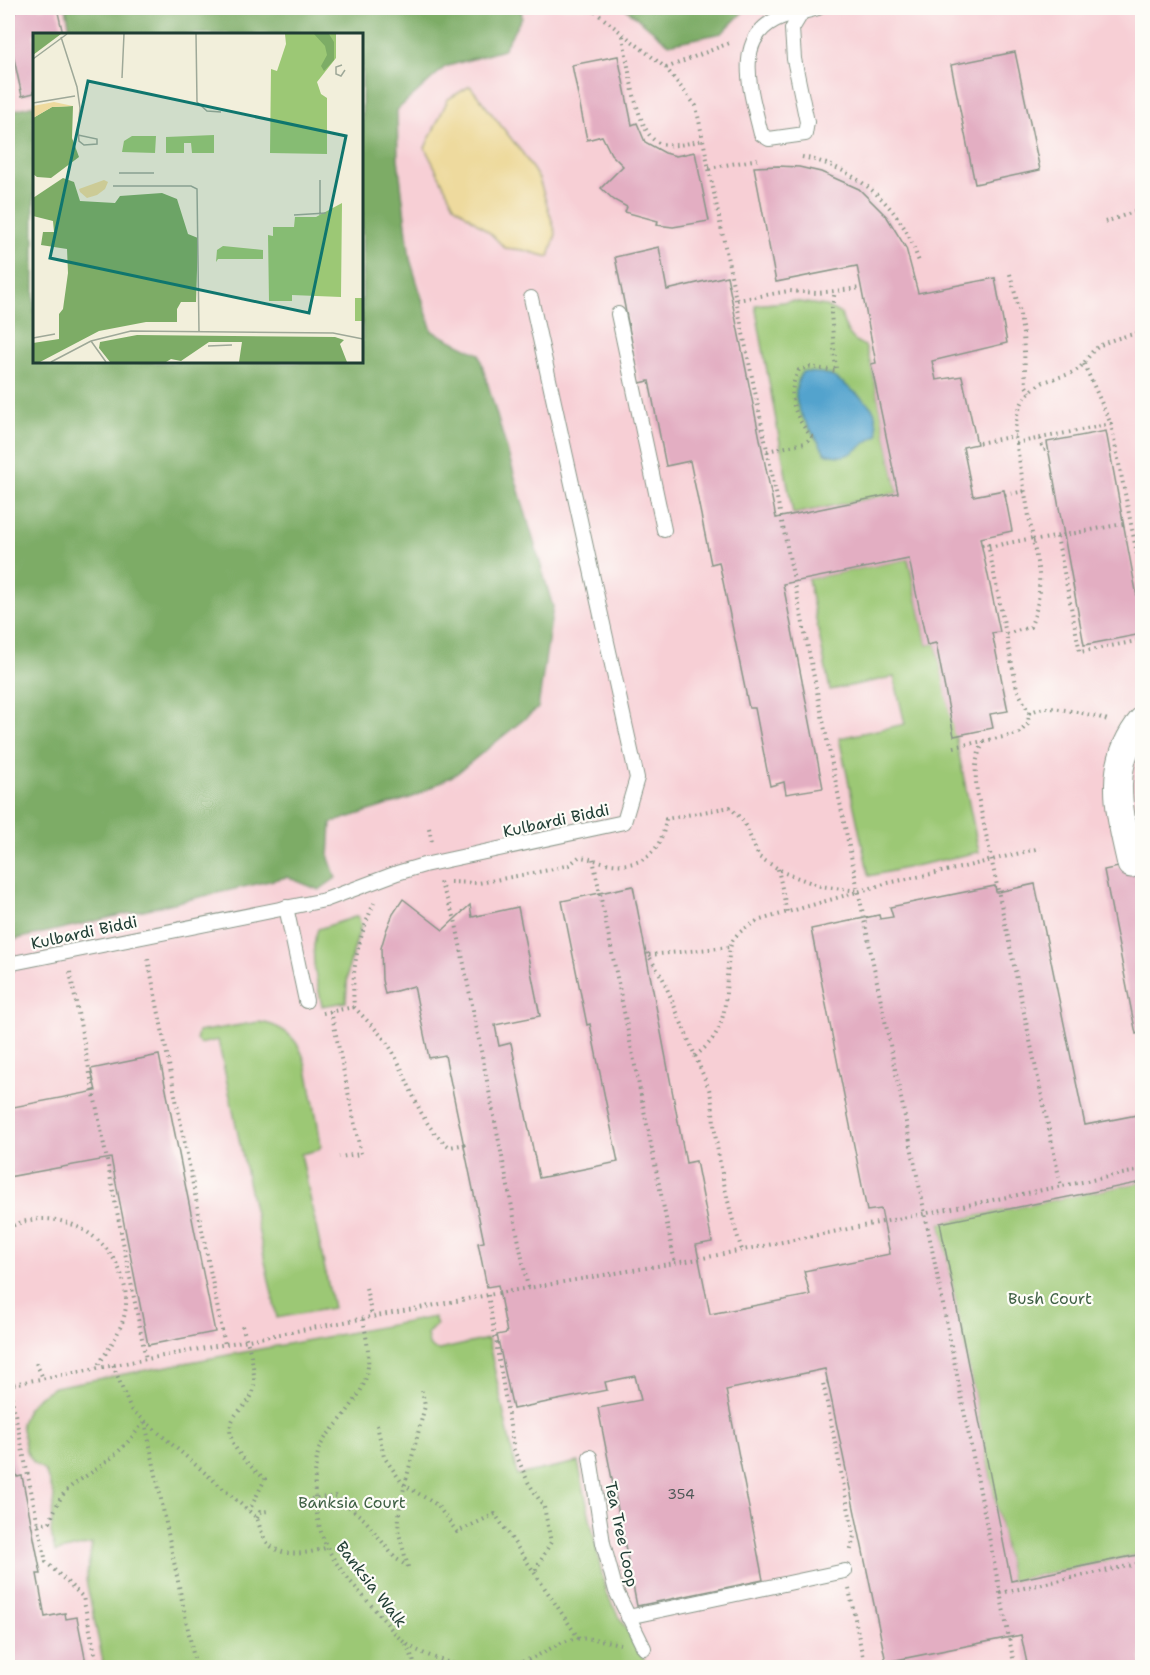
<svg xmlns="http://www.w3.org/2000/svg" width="1150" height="1675" font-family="'Shantell Sans',sans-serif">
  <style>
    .built { fill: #f7cfd5; fill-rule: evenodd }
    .green { fill: #9cc875; stroke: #5e8254; stroke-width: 1.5 }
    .forest { fill: #7dac66; stroke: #4e744d; stroke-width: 1.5 }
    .sand { fill: #eeda9e; stroke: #868c69; stroke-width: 1.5 }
    .water { fill: #52a3cd; stroke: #387080; stroke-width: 1.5 }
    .building { fill: #e3aec2 }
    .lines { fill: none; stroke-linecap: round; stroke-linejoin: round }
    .lane-casing { stroke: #889688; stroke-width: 16 }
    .street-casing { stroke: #889688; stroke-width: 29 }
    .path { stroke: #889688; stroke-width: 4; stroke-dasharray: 1.5 4.5; stroke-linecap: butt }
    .lane { stroke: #fff; stroke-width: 14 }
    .street { stroke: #fff; stroke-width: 27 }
    .labels { text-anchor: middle; stroke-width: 4.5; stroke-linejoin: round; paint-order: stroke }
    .number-label { font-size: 14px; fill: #505958 }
    .street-label { font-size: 16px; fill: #1f3d34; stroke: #fdfcf7 }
    .park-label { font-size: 16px; fill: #3e6044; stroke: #fdfcf7 }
    .inset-road { fill: none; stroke: #9ea898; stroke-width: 1.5 }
    .view { fill: #0f766e; fill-opacity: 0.15; stroke: #0f766e; stroke-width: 3 }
    .inset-edge { fill: none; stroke: #1f3d34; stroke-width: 3 }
  </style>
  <rect width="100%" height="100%" fill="#fdfcf7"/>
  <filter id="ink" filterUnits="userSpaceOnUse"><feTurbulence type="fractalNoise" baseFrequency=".0167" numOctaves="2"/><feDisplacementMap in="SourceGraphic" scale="12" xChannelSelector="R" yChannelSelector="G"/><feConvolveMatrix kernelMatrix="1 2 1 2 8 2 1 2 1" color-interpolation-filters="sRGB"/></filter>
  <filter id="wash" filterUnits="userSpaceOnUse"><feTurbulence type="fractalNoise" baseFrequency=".008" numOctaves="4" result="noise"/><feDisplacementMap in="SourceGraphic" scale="24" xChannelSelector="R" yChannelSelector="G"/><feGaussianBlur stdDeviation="1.35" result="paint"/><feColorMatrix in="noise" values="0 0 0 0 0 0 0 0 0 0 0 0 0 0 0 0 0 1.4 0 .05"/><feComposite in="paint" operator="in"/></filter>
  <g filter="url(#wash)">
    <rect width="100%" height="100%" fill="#f2efdb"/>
    <path class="built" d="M8,8H1142V1667H8ZM34,34H362V362H34Z"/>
    <g class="green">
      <path d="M793,301L826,306L841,314C845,329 850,340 865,346L871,364L898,493L793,514L755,305Z"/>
      <polygon points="908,559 927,645 936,643 979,852 869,876 839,738 905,724 894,677 830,690 808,579"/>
      <path d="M358,916L361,925L348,970L346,1002L322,1006C317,981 308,954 318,929Z"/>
      <path d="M259,1022C301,1028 306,1059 312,1095C316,1112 319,1129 321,1146L318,1150L301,1154L333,1308L277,1318L218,1040L200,1044L196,1040L198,1032Z"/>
      <polygon points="1142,1182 1142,1554 1011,1581 940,1223"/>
      <polygon points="434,1317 437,1324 427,1334 429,1345 434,1349 439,1350 488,1339 517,1475 578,1462 606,1593 648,1667 104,1667 86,1580 92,1544 55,1552 51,1532 54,1495 45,1471 34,1463 26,1451 21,1423 27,1409 37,1398 54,1387"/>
    </g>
    <g class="forest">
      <polygon points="66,8 521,8 522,17 503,50 445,67 397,110 398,158 410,259 432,331 479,354 553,607 538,708 456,774 413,797 331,823 329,858 336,878 319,890 287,877 8,941 8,112 34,105 34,362 362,362 362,34 71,34"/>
      <polygon points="625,8 747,8 722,33 669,44"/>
    </g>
    <polygon class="sand" points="470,86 524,155 539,179 556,234 549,257 523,250 505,248 491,234 454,205 425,148 448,99"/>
    <path class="water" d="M802,372C810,373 819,372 826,374C836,376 869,402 874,411C877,418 877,428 878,435C856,446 853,463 825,453C810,424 784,406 802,372Z"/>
    <g id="blocks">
      <g class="building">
        <polygon points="8,8 57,8 63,34 34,34 34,93 22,96 13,54 8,54 8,14 15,13 15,9 8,11"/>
        <polygon points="1015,52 1040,170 975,184 951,65"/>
        <polygon points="618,56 632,125 637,123 645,142 665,153 676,156 695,152 709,221 673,227 657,225 658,221 625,212 627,207 614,200 601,188 623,166 611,154 602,136 587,140 572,65"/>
        <polygon points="778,166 799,167 821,172 859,189 887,217 906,248 918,293 995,278 1007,343 932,361 936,380 962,376 977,444 963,447 973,496 1004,490 1012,531 980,538 1000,632 992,633 1008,711 990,714 993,728 954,736 936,643 927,645 909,559 783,584 823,788 786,794 784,782 770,786 755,708 749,708 719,562 711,564 690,461 666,466 649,381 640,383 615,257 659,247 667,290 727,276 776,518 898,493 871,364 876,363 857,266 776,282 754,167"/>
        <polygon points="1106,431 1142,623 1142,634 1084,645 1047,442"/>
        <polygon points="1142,862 1142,1045 1141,1045 1139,1033 1136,1034 1104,870"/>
        <polygon points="1035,884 1085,1125 1142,1114 1142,1182 940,1223 1011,1581 1142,1554 1142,1668 1028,1668 1021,1635 886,1662 825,1369 726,1390 763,1580 637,1606 598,1408 641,1400 635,1376 605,1382 607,1390 513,1409 497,1335 507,1333 498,1285 487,1287 478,1243 484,1242 445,1055 429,1058 414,986 385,994 382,980 381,948 386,931 393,914 403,899 443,930 470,905 472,917 518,907 540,1016 495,1025 499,1046 511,1043 539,1178 618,1162 590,1024 587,1025 562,901 633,886 686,1163 696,1161 712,1242 696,1245 710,1314 810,1295 804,1271 890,1254 881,1209 867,1211 811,929 879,915 880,919 893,917 890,907 995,886 996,892 998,892"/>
        <polygon points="159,1055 215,1332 148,1345 111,1158 8,1177 8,1108 96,1091 91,1069"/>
        <polygon points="8,1446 11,1446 17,1477 22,1476 41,1574 37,1574 45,1617 65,1613 66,1619 77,1617 87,1668 8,1668"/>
      </g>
    </g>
  </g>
  <g filter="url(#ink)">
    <use href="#blocks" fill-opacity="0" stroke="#889688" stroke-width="1.5"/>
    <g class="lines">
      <defs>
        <g id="lane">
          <path d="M801,14L792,29L794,59L807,122L805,134L769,139L761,134C752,95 730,36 782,17C792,13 807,12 818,8"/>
          <polyline points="618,314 664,530"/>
          <polyline points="286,907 306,1001"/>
          <polyline points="8,964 325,900 397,873 424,865 624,822 637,778 531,298"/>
          <polyline points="590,1457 603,1543 616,1591 644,1648"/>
          <polyline points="628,1617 845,1571"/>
        </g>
        <path id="street" d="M1131,864C1120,814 1105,766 1142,721"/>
      </defs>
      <use href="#lane" class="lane-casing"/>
      <use href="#street" class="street-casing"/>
      <g class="path">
        <polyline points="590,8 666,68 696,106 925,1214 1015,1668"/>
        <path d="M623,36C627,60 636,131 657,142C671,149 689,143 703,140"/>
        <polyline points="666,68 732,42"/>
        <path d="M802,157C845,165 883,192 905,229C912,240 915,252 920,264"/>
        <polyline points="709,168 759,159"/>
        <polyline points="1105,222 1137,211"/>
        <polyline points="1010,274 1019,309 1023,334 1026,386 1030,392"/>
        <polyline points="737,300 789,291 817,293 861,288"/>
        <polyline points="1084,364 1111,424"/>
        <polyline points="1040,439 1043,450 1049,449"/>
        <polyline points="979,443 1015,436"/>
        <polyline points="1016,443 1111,424 1142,579"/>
        <path d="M767,451L805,443L812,437C795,418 785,394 799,370L810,367L836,371L831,313L835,291"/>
        <polyline points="1005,495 1025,491"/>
        <polyline points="1057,537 1080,652 1142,640"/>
        <polyline points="1033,541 1123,524"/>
        <polyline points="982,545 988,544 1006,634"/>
        <polyline points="989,547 1033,538"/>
        <path d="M1029,713C1036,710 1041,708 1048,708C1061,708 1099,716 1110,721"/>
        <path d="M984,742C974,759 975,773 977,792L1061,1186"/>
        <path d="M954,747L1018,734L1028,724L1029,713L1017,689L1006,634L1030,627C1038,610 1040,592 1039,574L1015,436C1015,413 1022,392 1044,382C1055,378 1066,376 1075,371C1084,366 1087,357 1094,350C1107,339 1127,336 1142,332"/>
        <polyline points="429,828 432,842"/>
        <polyline points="593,859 675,1263"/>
        <polyline points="778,869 787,912"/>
        <polyline points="440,882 455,919 528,1288"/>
        <path d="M450,882L479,883L549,870L569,865L579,857C590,858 600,862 611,864C645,868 662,850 666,819L730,807L744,822L759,857L785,873L820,886L858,891"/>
        <path d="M647,953L663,979L709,1089C714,1106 713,1123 716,1140C722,1177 730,1215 742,1250"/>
        <polyline points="649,955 730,947"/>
        <polyline points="148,959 225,1345"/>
        <polyline points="70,972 146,1359"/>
        <path d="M354,1007C366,1020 381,1033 391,1049C411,1081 417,1124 450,1147L466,1144"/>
        <polyline points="331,1011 361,1154 339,1157"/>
        <path d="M323,1013L354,1007C351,967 358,940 374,903"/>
        <path d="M695,1056C730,1030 724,1003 728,965C729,957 729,949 732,942C737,932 747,927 757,921L888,883L960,868L1040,848"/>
        <path d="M8,1228C62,1199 129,1244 126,1306C124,1328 108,1350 96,1368"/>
        <polyline points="366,1288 372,1317"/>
        <polyline points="488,1295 514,1450 528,1482 544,1507 551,1542 534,1573"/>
        <path d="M363,1319C373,1370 371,1382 338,1423C331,1431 320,1442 318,1453C312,1480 314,1517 325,1543C338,1571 363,1595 383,1619C390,1627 395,1635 404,1642C419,1654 448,1663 467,1667C487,1670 516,1666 534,1657C548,1651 560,1641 575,1639C591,1637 605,1641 620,1644"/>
        <path d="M242,1326C248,1343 255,1365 254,1384C254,1397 247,1403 239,1411C215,1436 246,1463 265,1479L249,1511"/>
        <polyline points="36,1363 43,1378"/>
        <path d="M113,1365L130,1408L257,1518C260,1527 263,1541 272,1547C287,1558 312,1553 328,1547"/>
        <polyline points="828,1382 823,1383 854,1536 850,1553"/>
        <polyline points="8,1385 499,1293 698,1259 1142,1170"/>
        <polyline points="9,1385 46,1562 83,1597 98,1668"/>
        <polyline points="145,1422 196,1668"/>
        <polyline points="377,1425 384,1457 403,1484 437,1505 457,1532 495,1514 579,1639"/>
        <polyline points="311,1499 336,1496 365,1520 395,1558 407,1566"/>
        <polyline points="257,1518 260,1512 268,1511"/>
        <path d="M38,1524L50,1522C64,1483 71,1488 102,1465C119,1453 132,1438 144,1422"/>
        <polyline points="408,1567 398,1530 400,1504 425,1406 422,1391"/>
        <polyline points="849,1589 865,1668"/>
        <polyline points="1000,1593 1142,1563"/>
        <polyline points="406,1644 413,1659 415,1668"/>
      </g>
      <use href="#lane" class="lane"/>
      <use href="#street" class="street"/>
    </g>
  </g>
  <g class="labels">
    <g class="number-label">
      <text x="681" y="1499">354</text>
    </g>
    <g class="street-label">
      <text transform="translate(556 820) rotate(-12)" y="6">Kulbardi Biddi</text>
      <text transform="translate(84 932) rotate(-12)" y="6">Kulbardi Biddi</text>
      <text transform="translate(622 1534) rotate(78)" y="6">Tea Tree Loop</text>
      <text transform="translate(372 1584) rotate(52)" y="6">Banksia Walk</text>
    </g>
    <g class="park-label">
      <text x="1050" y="1304">Bush Court</text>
      <text x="352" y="1508">Banksia Court</text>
    </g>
  </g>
  <g transform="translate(33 33)">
    <rect width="330" height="330" fill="#f2efdb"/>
    <path d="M252,1H303V25L284,49L288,61L294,65V121L237,120L238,36L244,38L253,11ZM181,102V120H159L158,110H151V120H133V104ZM99,103H123L122,120L89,119L91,108ZM309,170L308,264L259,262V268H236L235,202L240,203V194H261L262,184H283ZM190,213L230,217V226H185L183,229L184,217ZM322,265H330V288H322Z" fill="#9cc875"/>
    <path d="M0,1H28L0,22ZM281,1H296L301,9V27L291,38L288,33L294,22L292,13ZM40,73L39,105L46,124L18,145L4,144L0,141V85L19,74ZM30,145L41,149L47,168L82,170L87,163L129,160L144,166L155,201L165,205L163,269H148L144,276V289H113L66,298L7,329H0V310L26,306V281L30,276L35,240L34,216L8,212L10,199H21L20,188L0,183V165ZM104,302L302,304L311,307L307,311L314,329H206L209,309H176L148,328L138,326L133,329H77L66,315L67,309Z" fill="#7dac66"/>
    <path d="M21,69L40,73L19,74L0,85V73ZM71,147L75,149L72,156L64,162L54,165L47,159L46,156Z" fill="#eeda9e"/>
    <path class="inset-road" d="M163,1L164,69L174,78L188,79M28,4L44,54L47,75L45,97L46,108L51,112L64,111V106L45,102M0,26L34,1M309,32L303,34V41L308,43L312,37M89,45L91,1M0,70L42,63M86,140H121M80,153H158L164,156L166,298M261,182L293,180M287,182V147M0,305L22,301M58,308L73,329M175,313L199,312M18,329L58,308L98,298L300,300L330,306"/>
    <path class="view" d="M55,48L313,103L276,280L17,225Z"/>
    <rect width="330" height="330" class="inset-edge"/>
  </g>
  <rect width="1150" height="1675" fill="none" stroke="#fdfcf7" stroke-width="30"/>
</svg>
